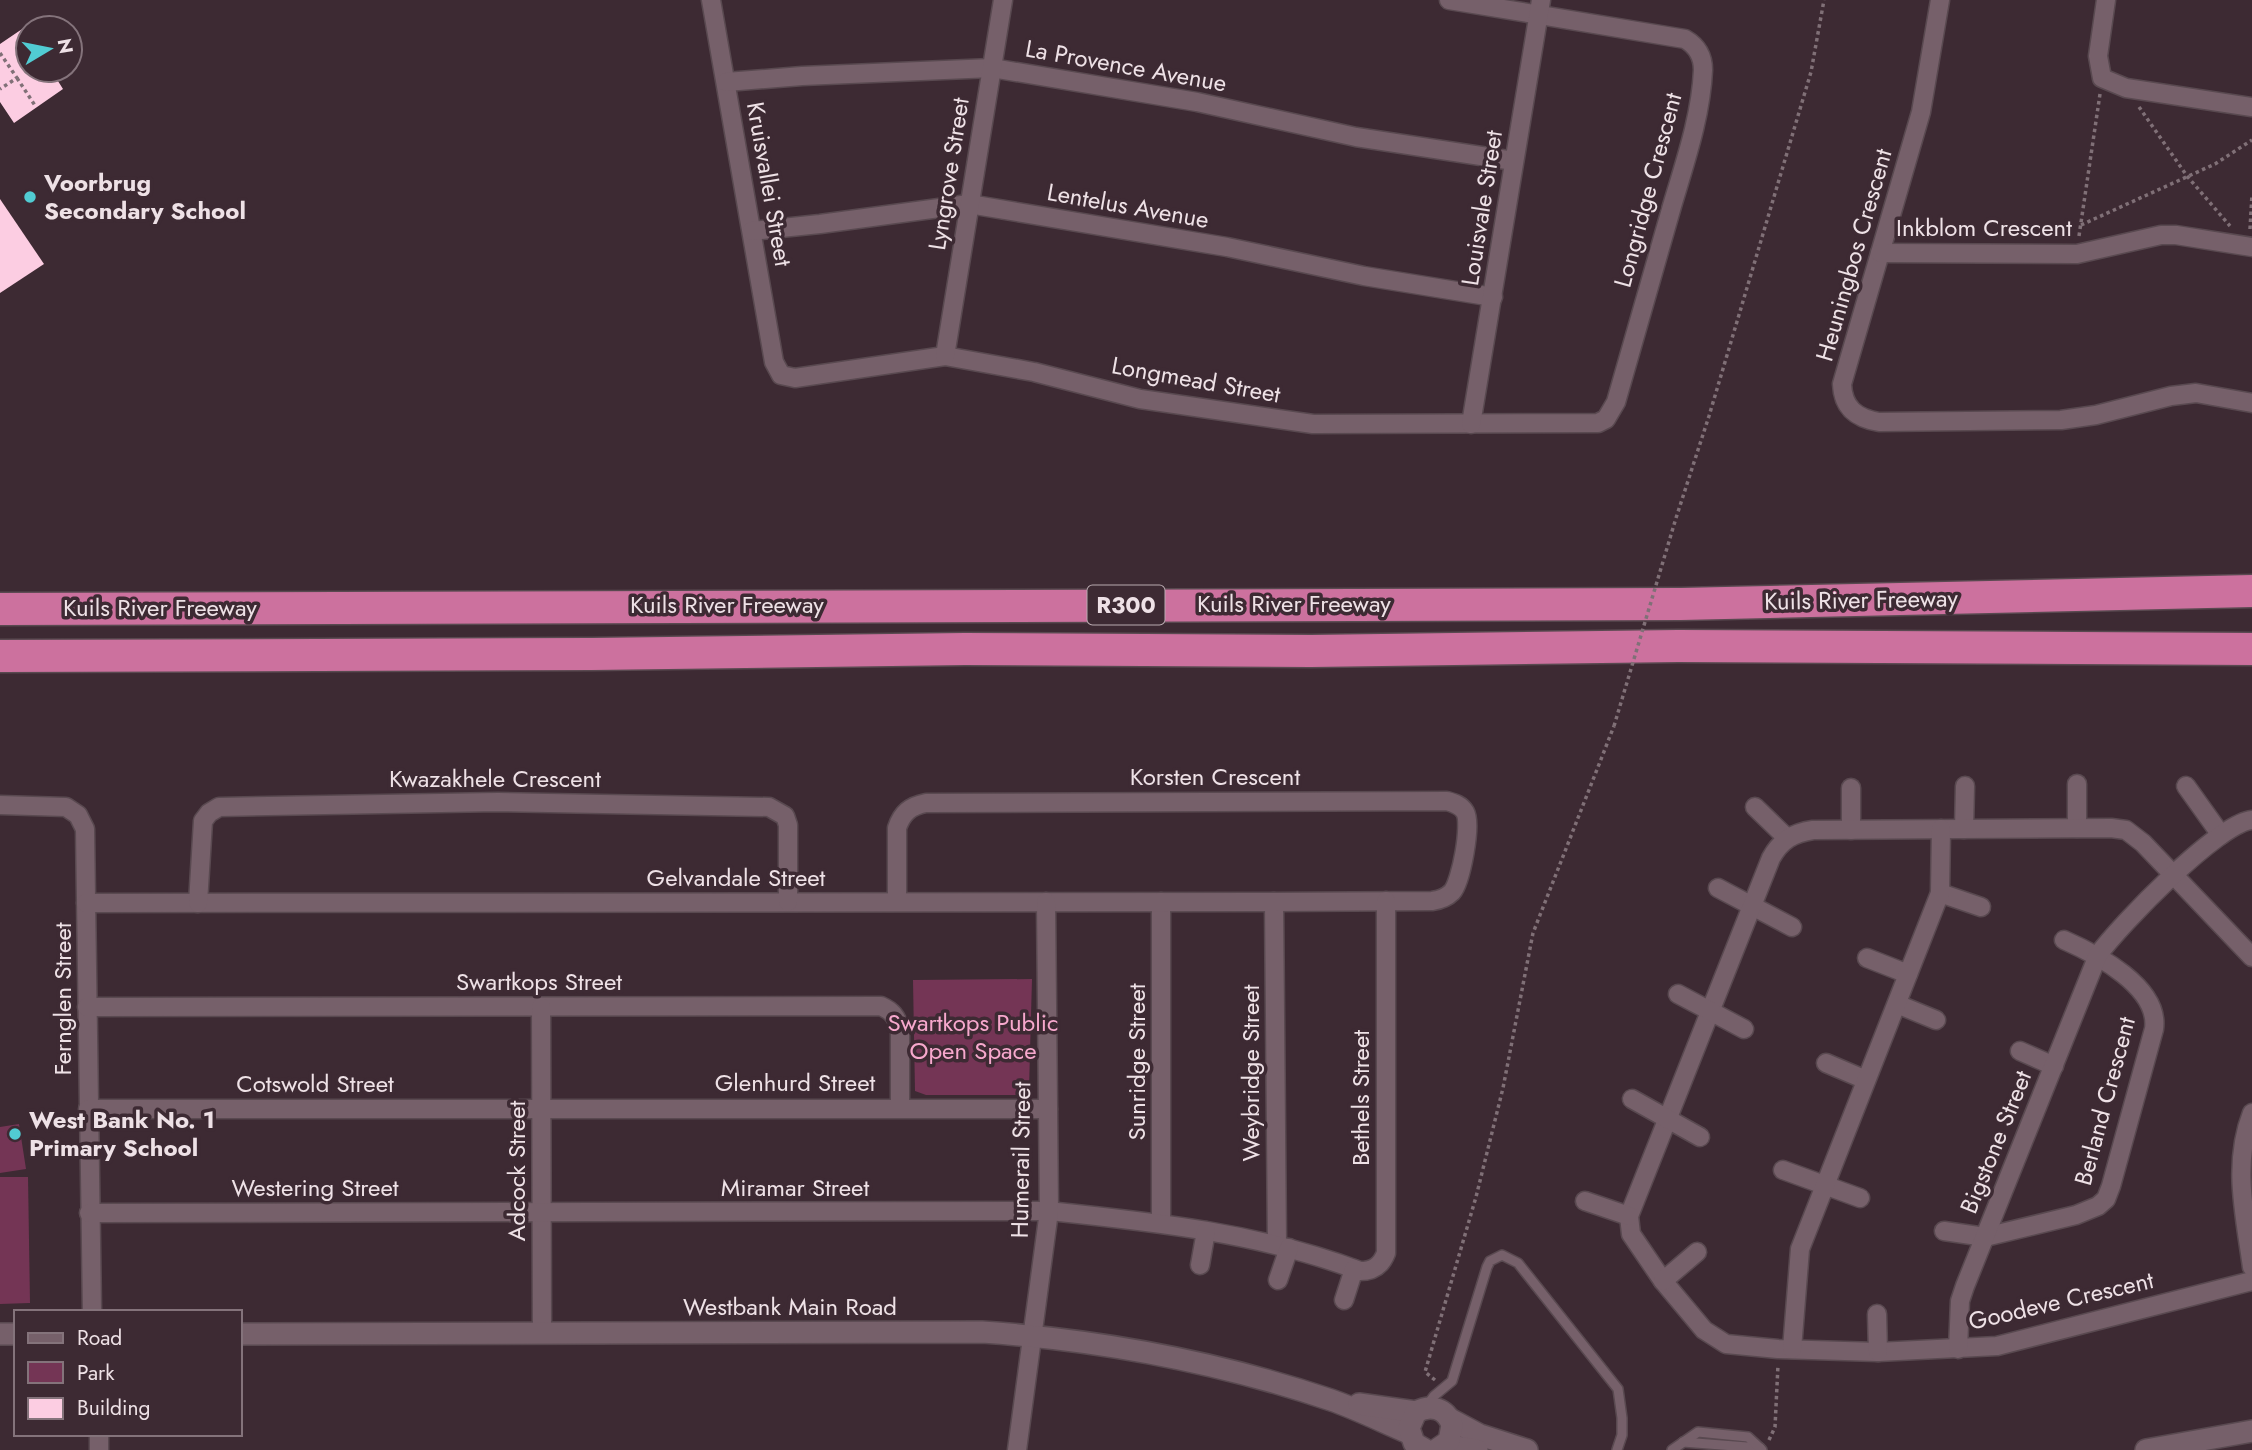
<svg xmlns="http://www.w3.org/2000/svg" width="2252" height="1450" font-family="Jost,sans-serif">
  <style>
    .green { fill: #743555 }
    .building { fill: #fccde2 }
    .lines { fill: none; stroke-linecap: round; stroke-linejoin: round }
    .service-casing { stroke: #594950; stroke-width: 12 }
    .minor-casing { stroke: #594950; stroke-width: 21 }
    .tertiary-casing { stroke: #594950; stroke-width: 24 }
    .motorway-casing { stroke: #594950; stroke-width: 35 }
    .path { stroke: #807077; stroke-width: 3.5; stroke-dasharray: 3.5 3.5; stroke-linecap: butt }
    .service { stroke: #76606a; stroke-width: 9 }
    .minor { stroke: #76606a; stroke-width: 18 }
    .tertiary { stroke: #76606a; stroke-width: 21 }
    .motorway { stroke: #cc719e; stroke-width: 32 }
    .path-bridge { stroke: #807077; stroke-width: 3.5; stroke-dasharray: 3.5 3.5; stroke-linecap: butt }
    .poi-dot { fill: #51ccd3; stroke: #3d2a33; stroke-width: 2.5 }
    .labels { text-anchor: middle; stroke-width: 7; stroke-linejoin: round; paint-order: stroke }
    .shield { fill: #3d2a33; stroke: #b9aab0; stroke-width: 2 }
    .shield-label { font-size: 23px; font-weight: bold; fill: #eee1e6 }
    .street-label { font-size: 24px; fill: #eee1e6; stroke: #3d2a33 }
    .poi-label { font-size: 24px; font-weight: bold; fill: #eee1e6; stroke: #3d2a33; text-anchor: start }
    .park-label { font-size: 24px; fill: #f7a8cd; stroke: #3d2a33 }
  </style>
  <rect width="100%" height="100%" fill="#3d2a33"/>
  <g class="green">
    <polygon points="1032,979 1029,1089 1021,1095 926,1095 915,1091 913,980"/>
    <polygon points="19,1124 26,1169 0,1173 0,1127"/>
    <polygon points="0,1177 28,1177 30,1303 0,1304"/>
  </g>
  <g class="building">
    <polygon points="28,25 28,70 51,70 63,89 14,123 0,102 0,44"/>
    <polygon points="0,199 44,264 0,293"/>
  </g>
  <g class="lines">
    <defs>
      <g id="service">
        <polyline points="1426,1407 1434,1396 1452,1381 1487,1267 1490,1261 1502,1255 1518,1263 1618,1389 1622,1418 1622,1435 1617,1450"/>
        <polyline points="1683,1442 1760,1448"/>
        <polyline points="1672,1450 1698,1432 1748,1437 1762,1450"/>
      </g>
      <g id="minor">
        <path d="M711,0L774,362L781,375L795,378L945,356L1034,372L1140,399L1313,424L1598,423L1606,419L1616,402C1635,337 1653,271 1672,206C1685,162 1701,116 1703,70C1703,56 1697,46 1685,39L1449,0"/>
        <path d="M1940,0L1921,112L1842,384C1843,408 1856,418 1879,422L2061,420L2096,415L2171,396L2196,393L2252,403"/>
        <polyline points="2106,0 2098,56 2102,78 2126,88 2252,107"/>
        <polyline points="726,82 802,76 992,68 1197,102 1356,137 1514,161"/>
        <polyline points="752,231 820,224 969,204 1227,247 1364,276 1493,297"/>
        <polyline points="1880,253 2077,254 2161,235 2176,235 2252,247"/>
        <polyline points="945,356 1003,0"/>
        <polyline points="1471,424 1541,0"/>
        <polyline points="2186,786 2221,835"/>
        <polyline points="0,805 66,807 78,815 85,829 92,1312"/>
        <polyline points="1755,807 1787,838"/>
        <polyline points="2077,828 2077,784"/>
        <polyline points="1964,829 1965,786"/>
        <polyline points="1851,830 1851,788"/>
        <polyline points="1718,888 1792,927"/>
        <polyline points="1940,893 1981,907"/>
        <polyline points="1161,902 1161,1223"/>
        <polyline points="1274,902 1277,1244"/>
        <path d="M86,903L1274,902L1432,901C1440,900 1446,898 1452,892C1461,882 1472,824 1465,812C1461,805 1454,803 1447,801L926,803C910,806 902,813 897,828V902"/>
        <polyline points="198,903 203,821 209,813 219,807 498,802 769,807 785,816 788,825 788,902"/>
        <path d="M2252,957L2143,843L2126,830L2111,828L1813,830C1793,833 1781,840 1771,858L1629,1216L1631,1234L1663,1281L1704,1330L1726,1344L1778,1349L1878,1352L1997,1346L2252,1281"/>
        <polyline points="1867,958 1908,974"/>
        <polyline points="1678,994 1744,1029"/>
        <polyline points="1897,1004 1936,1020"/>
        <path d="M87,1007L881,1006C892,1011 896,1016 900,1028V1107"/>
        <polyline points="541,1007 542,1334"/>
        <polyline points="2020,1051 2054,1066"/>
        <polyline points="1826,1063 1866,1080"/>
        <polyline points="1632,1099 1700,1137"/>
        <polyline points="88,1109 1048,1109"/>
        <path d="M2252,1113C2232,1164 2245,1215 2252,1267"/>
        <polyline points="1783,1170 1860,1198"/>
        <polyline points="1585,1201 1629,1216"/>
        <path d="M89,1213L1049,1211C1154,1222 1260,1233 1360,1271C1373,1271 1381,1266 1386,1253V901"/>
        <path d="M1944,1231L1985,1237L2076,1215L2098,1206L2106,1199L2111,1186L2154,1029C2160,987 2096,954 2064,940"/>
        <polyline points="1200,1265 1206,1231"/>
        <polyline points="1278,1280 1289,1248"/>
        <polyline points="1663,1281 1697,1252"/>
        <polyline points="1344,1300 1354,1269"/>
        <polyline points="1877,1314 1878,1352"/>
        <polyline points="1792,1349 1800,1249 1940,893 1941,829"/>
        <path d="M1958,1349L1960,1301L1965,1286L2098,955C2120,925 2218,823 2252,820"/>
        <polyline points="99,1450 99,1434"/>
        <polyline points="1017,1450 1049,1211 1046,902"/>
      </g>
      <g id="tertiary">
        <polyline points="0,1334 16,1334"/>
        <path d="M240,1334L982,1332C1101,1340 1218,1362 1331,1400C1357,1409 1383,1422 1409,1433"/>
        <polyline points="1359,1404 1416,1412"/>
        <polyline points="1450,1419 1480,1435 1527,1450"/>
        <polyline points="1445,1445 1477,1450"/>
        <path d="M1426,1450L1414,1443L1409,1428L1416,1412C1431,1404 1446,1408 1452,1425L1449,1441L1436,1450"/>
        <polyline points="2146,1450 2252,1431"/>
      </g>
      <g id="motorway">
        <polyline points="0,609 1681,604 2252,591"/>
        <polyline points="0,656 592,654 965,649 1311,651 1678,646 2252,649"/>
      </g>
    </defs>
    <use href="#service" class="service-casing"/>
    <use href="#minor" class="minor-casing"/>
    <use href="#tertiary" class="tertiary-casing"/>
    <use href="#motorway" class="motorway-casing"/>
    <g class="path">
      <polyline points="0,53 17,78 0,89"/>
      <polyline points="17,78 36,107"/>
      <polyline points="2139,107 2187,176 2230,226"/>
      <polyline points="2081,225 2215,164 2252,140"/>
      <polyline points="2250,229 2252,194"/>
      <polyline points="2079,236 2100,94"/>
      <polyline points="1676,518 1709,416 1811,72 1824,0"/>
      <polyline points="1435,1380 1425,1372 1476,1197 1503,1088 1533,933 1614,726"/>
      <polyline points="1769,1440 1775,1427 1778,1365"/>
    </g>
    <use href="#service" class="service"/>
    <use href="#minor" class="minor"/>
    <use href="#tertiary" class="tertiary"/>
    <use href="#motorway" class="motorway"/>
    <polyline class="path-bridge" points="1614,726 1676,518"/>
  </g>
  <g class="poi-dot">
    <circle cx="30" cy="197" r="7"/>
    <circle cx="15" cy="1134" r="7"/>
  </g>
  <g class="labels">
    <rect class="shield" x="1087.5" y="585.5" width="77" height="39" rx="5"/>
    <g class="shield-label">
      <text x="1126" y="613">R300</text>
    </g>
    <g class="street-label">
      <text transform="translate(1126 66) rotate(10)" y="8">La Provence Avenue</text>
      <text transform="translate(949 174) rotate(-81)" y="8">Lyngrove Street</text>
      <text transform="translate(769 184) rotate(80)" y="8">Kruisvallei Street</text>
      <text transform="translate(1648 190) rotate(-75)" y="8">Longridge Crescent</text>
      <text transform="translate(1128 206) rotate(10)" y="8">Lentelus Avenue</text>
      <text transform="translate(1482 208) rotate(-81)" y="8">Louisvale Street</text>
      <text x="1984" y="236">Inkblom Crescent</text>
      <text transform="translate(1854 255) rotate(-74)" y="8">Heuningbos Crescent</text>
      <text transform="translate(1196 380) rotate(10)" y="8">Longmead Street</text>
      <text transform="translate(1861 600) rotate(-1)" y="8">Kuils River Freeway</text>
      <text x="1294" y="612">Kuils River Freeway</text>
      <text x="727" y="613">Kuils River Freeway</text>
      <text x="160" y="616">Kuils River Freeway</text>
      <text x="1215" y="785">Korsten Crescent</text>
      <text x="495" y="787">Kwazakhele Crescent</text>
      <text x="736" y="886">Gelvandale Street</text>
      <text x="539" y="990">Swartkops Street</text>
      <text transform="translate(63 999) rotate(-90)" y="8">Fernglen Street</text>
      <text transform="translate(1137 1062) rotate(-90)" y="8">Sunridge Street</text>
      <text transform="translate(1251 1073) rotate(-90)" y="8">Weybridge Street</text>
      <text x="795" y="1091">Glenhurd Street</text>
      <text x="315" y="1092">Cotswold Street</text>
      <text transform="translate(1361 1098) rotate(-90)" y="8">Bethels Street</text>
      <text transform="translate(2105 1101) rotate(-75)" y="8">Berland Crescent</text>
      <text transform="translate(1996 1142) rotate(-68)" y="8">Bigstone Street</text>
      <text transform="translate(1021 1160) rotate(-89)" y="8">Humerail Street</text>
      <text transform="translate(517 1171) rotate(-90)" y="8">Adcock Street</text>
      <text x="315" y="1196">Westering Street</text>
      <text x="795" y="1196">Miramar Street</text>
      <text transform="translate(2061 1301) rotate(-13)" y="8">Goodeve Crescent</text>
      <text x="790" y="1315">Westbank Main Road</text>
    </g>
    <g class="poi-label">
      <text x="44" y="191">Voorbrug<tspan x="44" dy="28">Secondary School</tspan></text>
      <text x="29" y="1128">West Bank No. 1<tspan x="29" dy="28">Primary School</tspan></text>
    </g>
    <g class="park-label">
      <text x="973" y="1031">Swartkops Public<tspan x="973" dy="28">Open Space</tspan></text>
    </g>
  </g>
  <rect x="14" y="1310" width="228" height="126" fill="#3d2a33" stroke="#84737b" stroke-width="2"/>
  <rect x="28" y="1333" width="35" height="10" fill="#76606a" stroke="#84737b" stroke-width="2"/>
  <text x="77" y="1345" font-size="21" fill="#eee1e6">Road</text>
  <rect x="28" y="1362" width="35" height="21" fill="#743555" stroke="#84737b" stroke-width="2"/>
  <text x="77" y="1380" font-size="21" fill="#eee1e6">Park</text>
  <rect x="28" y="1398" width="35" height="21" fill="#fccde2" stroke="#84737b" stroke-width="2"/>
  <text x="77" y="1415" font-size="21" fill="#eee1e6">Building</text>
  <g transform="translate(49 49) rotate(80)"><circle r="33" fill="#3d2a33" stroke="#84737b" stroke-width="2"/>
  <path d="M0-5L12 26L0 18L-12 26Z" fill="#51ccd3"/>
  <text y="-10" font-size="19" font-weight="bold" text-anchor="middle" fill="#eee1e6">N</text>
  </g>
</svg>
